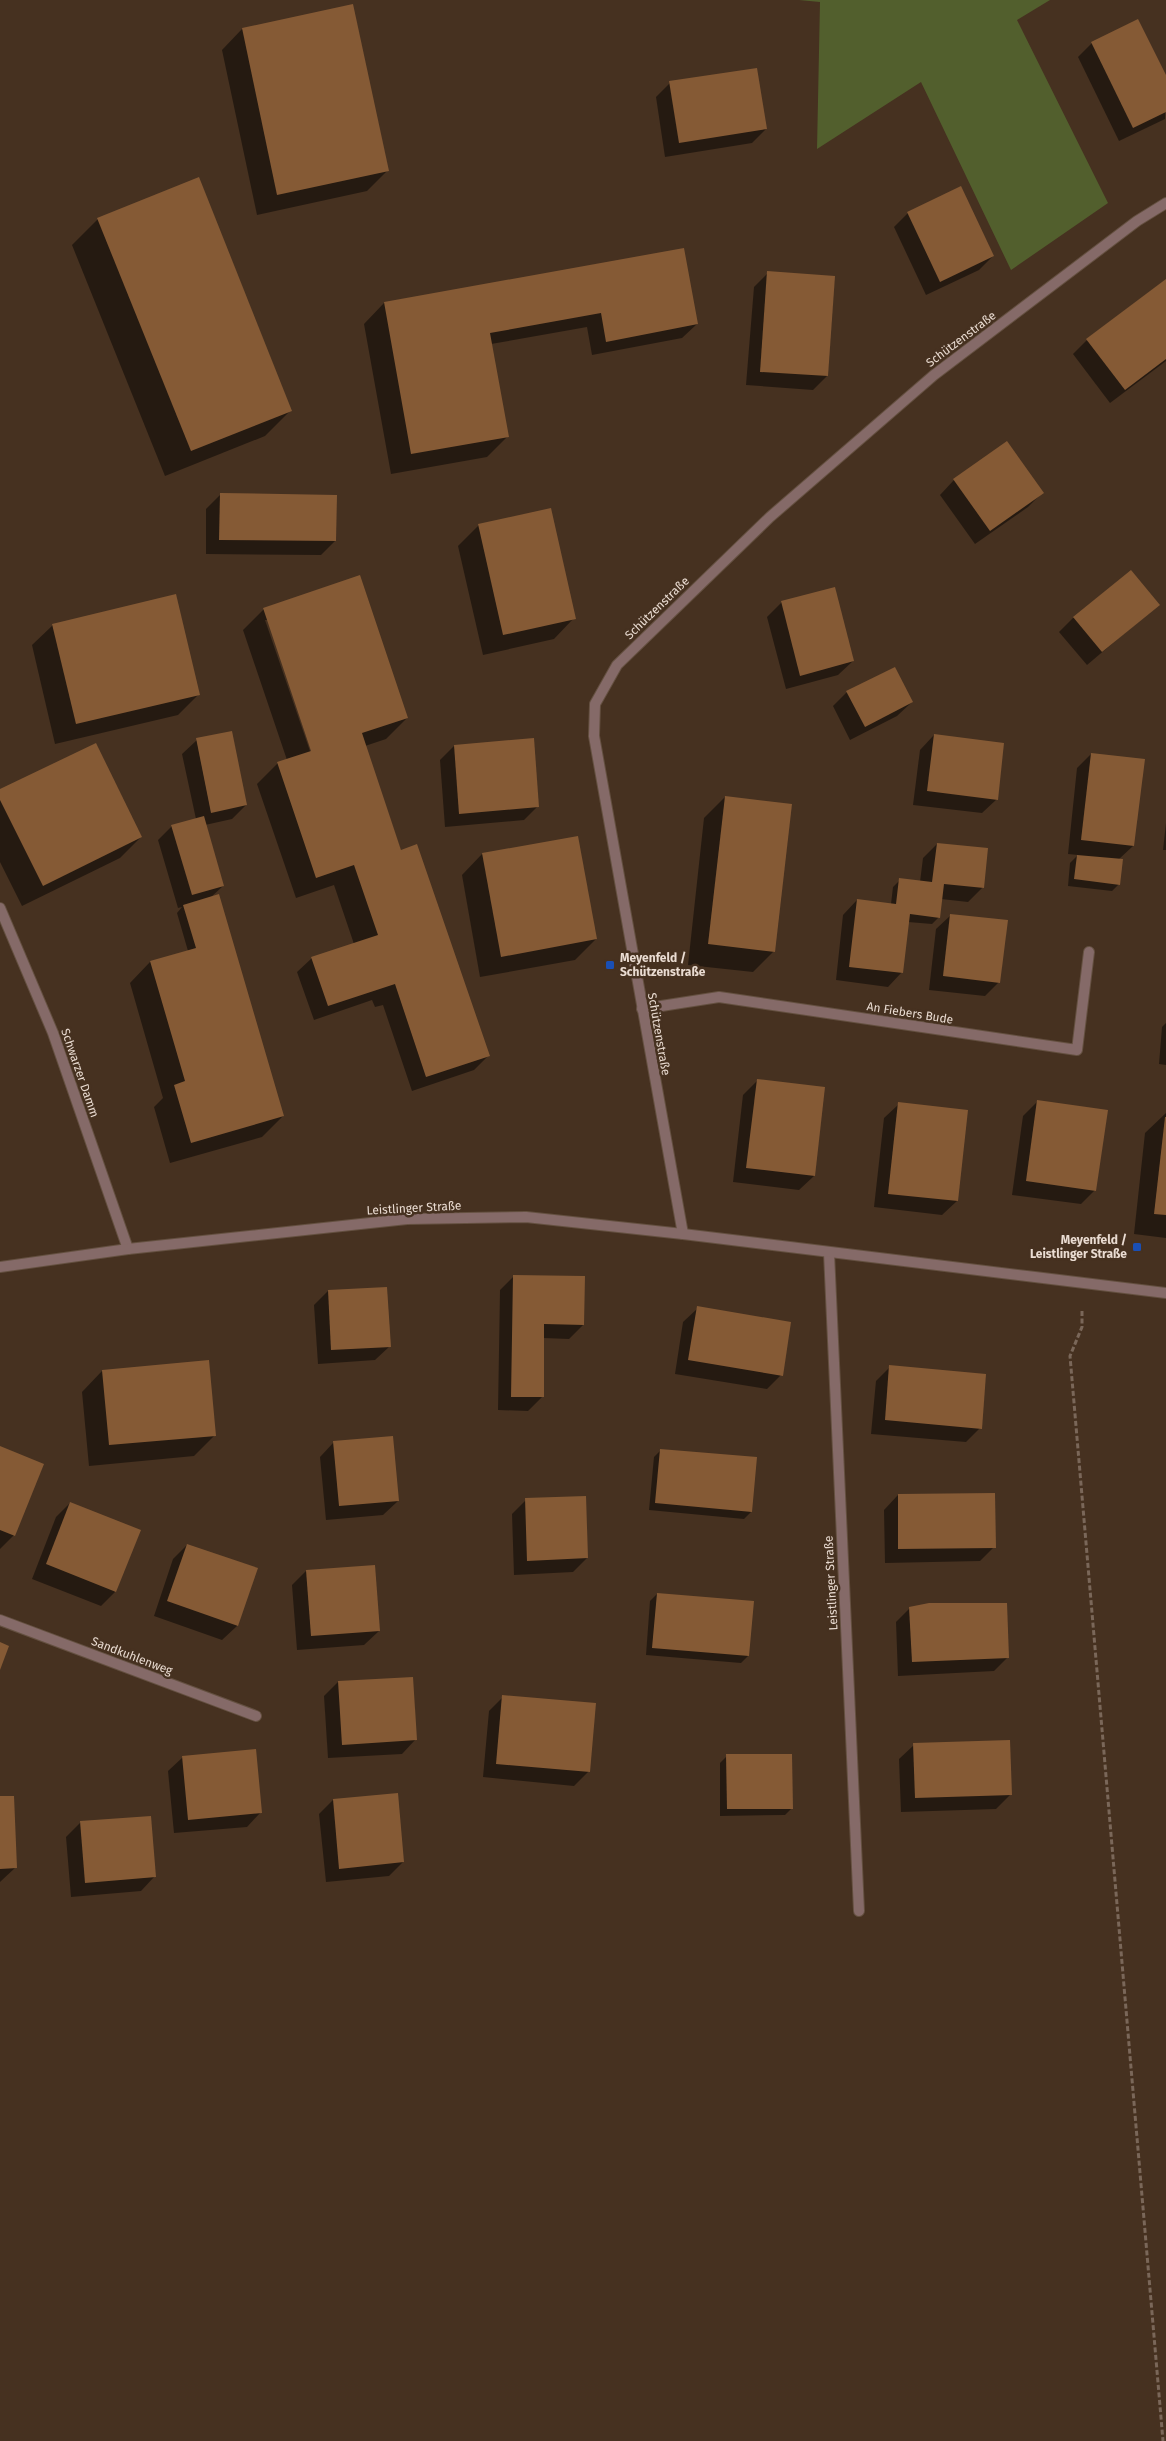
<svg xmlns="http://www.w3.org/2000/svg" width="1166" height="2441" font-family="'Fira Sans',sans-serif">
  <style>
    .green { fill: #525f2d }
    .shadow { fill: #0007; fill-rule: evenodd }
    .building { fill: #855a35 }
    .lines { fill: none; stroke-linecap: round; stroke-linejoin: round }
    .service-casing { stroke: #645040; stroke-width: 12 }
    .minor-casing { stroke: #645040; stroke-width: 12 }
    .tertiary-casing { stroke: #645040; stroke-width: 12 }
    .path { stroke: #7a6759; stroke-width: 3; stroke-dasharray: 5 2.5; stroke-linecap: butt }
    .service { stroke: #856a68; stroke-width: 10 }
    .minor { stroke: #856a68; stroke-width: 10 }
    .tertiary { stroke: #856a68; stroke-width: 10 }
    .transit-dot { fill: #1a4fb4; stroke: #463120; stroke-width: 2 }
    .labels { text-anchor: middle; stroke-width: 5; stroke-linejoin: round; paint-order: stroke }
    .street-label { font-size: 12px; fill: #eadcd2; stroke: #463120 }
    .poi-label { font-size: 12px; font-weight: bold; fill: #eadcd2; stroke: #463120; text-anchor: start }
  </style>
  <rect width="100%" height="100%" fill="#463120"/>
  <polygon class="green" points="799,0 1050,0 1017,20 1108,203 1011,270 921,82 817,149 820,2"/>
  <g class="shadow">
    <polygon points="242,29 387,171 367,191 257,215 222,50"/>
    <polygon points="1092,43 1166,78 1165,119 1119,141 1078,57"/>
    <polygon points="670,83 766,129 752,143 665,157 656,97"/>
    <polygon points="908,213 993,256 979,270 926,295 894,227"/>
    <polygon points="98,219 291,410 265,436 165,476 72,245"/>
    <polygon points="768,273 827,376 813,390 746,385 754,287"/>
    <polygon points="1166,283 1166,361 1110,403 1073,354 1087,340"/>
    <polygon points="482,286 697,324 682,338 592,355 587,327 491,344 507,437 487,457 391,474 364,324 384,303"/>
    <polygon points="1007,443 1042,493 1028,507 975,544 940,495 954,480"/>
    <polygon points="220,495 335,541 321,555 206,554 206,509"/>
    <polygon points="479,525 574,618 554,639 483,655 458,546"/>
    <polygon points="782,602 853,661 838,675 786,689 767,617"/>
    <polygon points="1158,605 1087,665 1059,632 1073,618"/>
    <path d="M264,609L407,718L386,739L365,746L401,851L489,1055L474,1070L412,1091L383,1005L375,1007L372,1000L314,1020L297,972L312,958L354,944L334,885L296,898L257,784L278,763L287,760L243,630ZM265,620H268L314,756L312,757Z"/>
    <polygon points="53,625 199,694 178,715 55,744 32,645"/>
    <polygon points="847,692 912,702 897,716 850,740 833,706"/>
    <polygon points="934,735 997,799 982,813 913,805 920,750"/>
    <polygon points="197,740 246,805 232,819 205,825 223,886 210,898 283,1116 262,1137 170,1163 154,1107 163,1098 130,983 150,962 188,951 177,913 182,907 178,908 158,840 172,826 196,819 182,754"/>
    <polygon points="454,746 538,806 524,820 445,827 440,760"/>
    <polygon points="1091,754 1133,846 1118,860 1119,884 1112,891 1068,886 1070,863 1078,855 1068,854 1077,768"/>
    <polygon points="0,791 141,837 120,858 22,906 0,862"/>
    <polygon points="725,797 774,951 753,972 688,965 704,818"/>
    <polygon points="1166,823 1166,850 1163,850"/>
    <polygon points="937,844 983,887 968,902 941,899 939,917 932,924 908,922 902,972 888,987 836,980 843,915 857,900 891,904 893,887 900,880 920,882 923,858"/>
    <polygon points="482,854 596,939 575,960 480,977 462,875"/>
    <polygon points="951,915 999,982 985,996 929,990 936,929"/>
    <polygon points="1166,1023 1166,1065 1159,1064 1162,1027"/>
    <polygon points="757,1081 814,1176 799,1190 733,1182 743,1095"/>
    <polygon points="1037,1102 1095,1190 1081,1204 1012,1195 1023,1116"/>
    <polygon points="899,1104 957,1201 942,1215 874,1207 884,1118"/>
    <polygon points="1166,1113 1166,1238 1134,1234 1145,1133"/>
    <polygon points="514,1276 583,1325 569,1339 543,1338 542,1397 528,1411 498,1410 500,1290"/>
    <polygon points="328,1291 390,1346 375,1360 318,1364 314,1305"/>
    <polygon points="698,1308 781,1375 767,1389 675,1374 683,1322"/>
    <polygon points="890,1367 980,1428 966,1442 871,1434 876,1381"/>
    <polygon points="102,1371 215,1435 194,1456 89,1466 82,1392"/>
    <polygon points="334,1442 398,1501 383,1515 326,1520 320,1457"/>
    <polygon points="0,1447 14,1535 0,1549"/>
    <polygon points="661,1450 751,1512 744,1519 649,1510 654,1457"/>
    <polygon points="898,1495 994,1547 980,1561 885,1563 884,1510"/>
    <polygon points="526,1500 587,1558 573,1572 514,1575 512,1514"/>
    <polygon points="70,1503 115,1592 101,1606 32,1579 56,1517"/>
    <polygon points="187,1545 256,1569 237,1626 222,1640 154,1616 173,1559"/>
    <polygon points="306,1571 379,1631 364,1645 297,1650 292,1585"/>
    <polygon points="657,1594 748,1656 741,1663 646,1655 650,1601"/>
    <polygon points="910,1608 1008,1657 994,1671 898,1676 896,1622"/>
    <polygon points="338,1682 416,1739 402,1754 328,1758 324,1696"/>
    <polygon points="503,1697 589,1771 574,1786 483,1777 489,1711"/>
    <polygon points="914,1745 1011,1794 996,1809 901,1812 899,1759"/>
    <polygon points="727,1756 792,1808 785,1815 720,1816 720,1763"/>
    <polygon points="183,1757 261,1812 247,1827 174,1833 168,1771"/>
    <polygon points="0,1798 16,1867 0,1882"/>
    <polygon points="333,1800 403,1862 389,1876 326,1882 319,1814"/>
    <polygon points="81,1822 155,1876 141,1891 71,1897 66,1837"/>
  </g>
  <g class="building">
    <polygon points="353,4 389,171 277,195 242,28"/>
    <polygon points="1138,19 1166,75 1166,112 1133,128 1091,42"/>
    <polygon points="757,68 767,129 679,143 669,81"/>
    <polygon points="199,177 292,411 191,451 97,218"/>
    <polygon points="961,186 994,256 940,282 907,212"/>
    <polygon points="684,248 698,324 606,342 601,313 490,333 509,437 411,454 384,302"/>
    <polygon points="767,271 835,276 828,376 760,372"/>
    <polygon points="1166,279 1166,359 1125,390 1086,339"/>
    <polygon points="1007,441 1044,493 990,531 953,479"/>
    <polygon points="220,493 337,495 336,541 219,540"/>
    <polygon points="551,508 576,619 503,635 478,524"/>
    <polygon points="1131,570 1160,605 1102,652 1073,617"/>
    <polygon points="360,575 408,718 362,733 401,850 417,844 490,1056 426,1077 395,984 328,1006 311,957 378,935 354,865 316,878 277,762 311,751 263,608"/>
    <polygon points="835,587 854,661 800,676 781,601"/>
    <polygon points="176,594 200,695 76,724 52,624"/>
    <polygon points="895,667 913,702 865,727 846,691"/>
    <polygon points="232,731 247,805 211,813 196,738"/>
    <polygon points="934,734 1004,743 998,800 927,791"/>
    <polygon points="534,738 539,807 459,814 454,745"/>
    <polygon points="96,743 142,837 43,886 0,800 0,789"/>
    <polygon points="1091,753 1145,759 1134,846 1081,840"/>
    <polygon points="725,796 792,804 775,952 708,944"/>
    <polygon points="204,816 224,886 192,895 171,825"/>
    <polygon points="578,836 597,939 501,957 482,853"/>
    <polygon points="937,843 988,848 984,888 944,884 940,918 910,914 903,973 849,967 857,899 896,904 899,878 932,882"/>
    <polygon points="1077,855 1123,859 1120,885 1074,879"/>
    <polygon points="219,894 284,1116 191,1143 174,1085 185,1081 150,961 196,948 183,905"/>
    <polygon points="950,914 1008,920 1000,983 943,976"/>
    <polygon points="757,1079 825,1087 815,1176 746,1168"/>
    <polygon points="1037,1100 1108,1110 1096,1191 1026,1181"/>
    <polygon points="898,1102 968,1110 958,1201 888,1194"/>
    <polygon points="1165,1117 1166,1117 1166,1215 1154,1214"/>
    <polygon points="513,1275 585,1276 584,1325 544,1324 544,1397 511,1397"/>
    <polygon points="387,1287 391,1347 331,1350 328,1290"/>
    <polygon points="697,1306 791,1322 783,1376 688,1360"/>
    <polygon points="209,1360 216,1436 109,1445 102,1370"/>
    <polygon points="889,1365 986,1374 982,1429 885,1420"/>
    <polygon points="393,1436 399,1501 339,1506 333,1441"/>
    <polygon points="0,1446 44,1464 15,1536 0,1530"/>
    <polygon points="660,1449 757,1457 752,1512 655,1503"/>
    <polygon points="995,1493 996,1548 898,1549 898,1494"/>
    <polygon points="586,1496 588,1558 527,1561 525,1498"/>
    <polygon points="70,1502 141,1530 116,1592 46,1564"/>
    <polygon points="187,1544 258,1568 238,1626 167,1601"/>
    <polygon points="375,1565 380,1631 311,1636 306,1570"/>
    <polygon points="657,1593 754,1601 749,1656 652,1648"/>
    <polygon points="929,1603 1007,1603 1009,1658 912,1662 909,1607"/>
    <polygon points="0,1642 9,1646 0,1670"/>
    <polygon points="413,1677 417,1740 342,1745 338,1681"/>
    <polygon points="502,1695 596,1703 590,1772 496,1764"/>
    <polygon points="1010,1740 1012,1795 915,1798 913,1743"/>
    <polygon points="256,1749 262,1813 188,1820 182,1756"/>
    <polygon points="726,1754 792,1754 793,1809 727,1809"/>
    <polygon points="398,1793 404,1862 339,1869 333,1799"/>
    <polygon points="0,1796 14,1796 17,1868 0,1869"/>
    <polygon points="151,1816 156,1877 85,1883 80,1821"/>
  </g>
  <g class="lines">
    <defs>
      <g id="service">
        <polyline points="0,908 53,1033 128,1249"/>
        <polyline points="829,1253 859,1911"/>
      </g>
      <g id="minor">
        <polyline points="642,1009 719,997 1077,1050 1089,952"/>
        <polyline points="683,1234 594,736 595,704 617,665 770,517 934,375 1137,221 1166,203"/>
        <polyline points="0,1620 256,1716"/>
      </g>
      <polyline id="tertiary" points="0,1267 128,1249 407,1219 526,1217 683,1234 1166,1293"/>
    </defs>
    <use href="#service" class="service-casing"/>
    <use href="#minor" class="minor-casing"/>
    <use href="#tertiary" class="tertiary-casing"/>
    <polyline class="path" points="1082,1311 1082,1327 1070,1356 1163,2441"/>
    <use href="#service" class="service"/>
    <use href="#minor" class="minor"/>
    <use href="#tertiary" class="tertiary"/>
  </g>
  <g class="transit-dot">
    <rect x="605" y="960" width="10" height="10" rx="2.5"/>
    <rect x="1132" y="1242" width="10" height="10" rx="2.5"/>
  </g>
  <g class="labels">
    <g class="street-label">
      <text transform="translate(961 339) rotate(-37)" y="4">Schützenstraße</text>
      <text transform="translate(657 608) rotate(-44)" y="4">Schützenstraße</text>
      <text transform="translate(910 1013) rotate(9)" y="4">An Fiebers Bude</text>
      <text transform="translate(659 1034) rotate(80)" y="4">Schützenstraße</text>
      <text transform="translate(80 1073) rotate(71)" y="4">Schwarzer Damm</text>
      <text transform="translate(414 1208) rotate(-3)" y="4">Leistlinger Straße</text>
      <text transform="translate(831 1583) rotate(-93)" y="4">Leistlinger Straße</text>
      <text transform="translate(132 1656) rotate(21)" y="4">Sandkuhlenweg</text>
    </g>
    <g class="poi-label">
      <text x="620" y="962">Meyenfeld /<tspan x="620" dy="14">Schützenstraße</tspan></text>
      <text x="1127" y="1244" text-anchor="end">Meyenfeld /<tspan x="1127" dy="14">Leistlinger Straße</tspan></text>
    </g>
  </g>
</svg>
